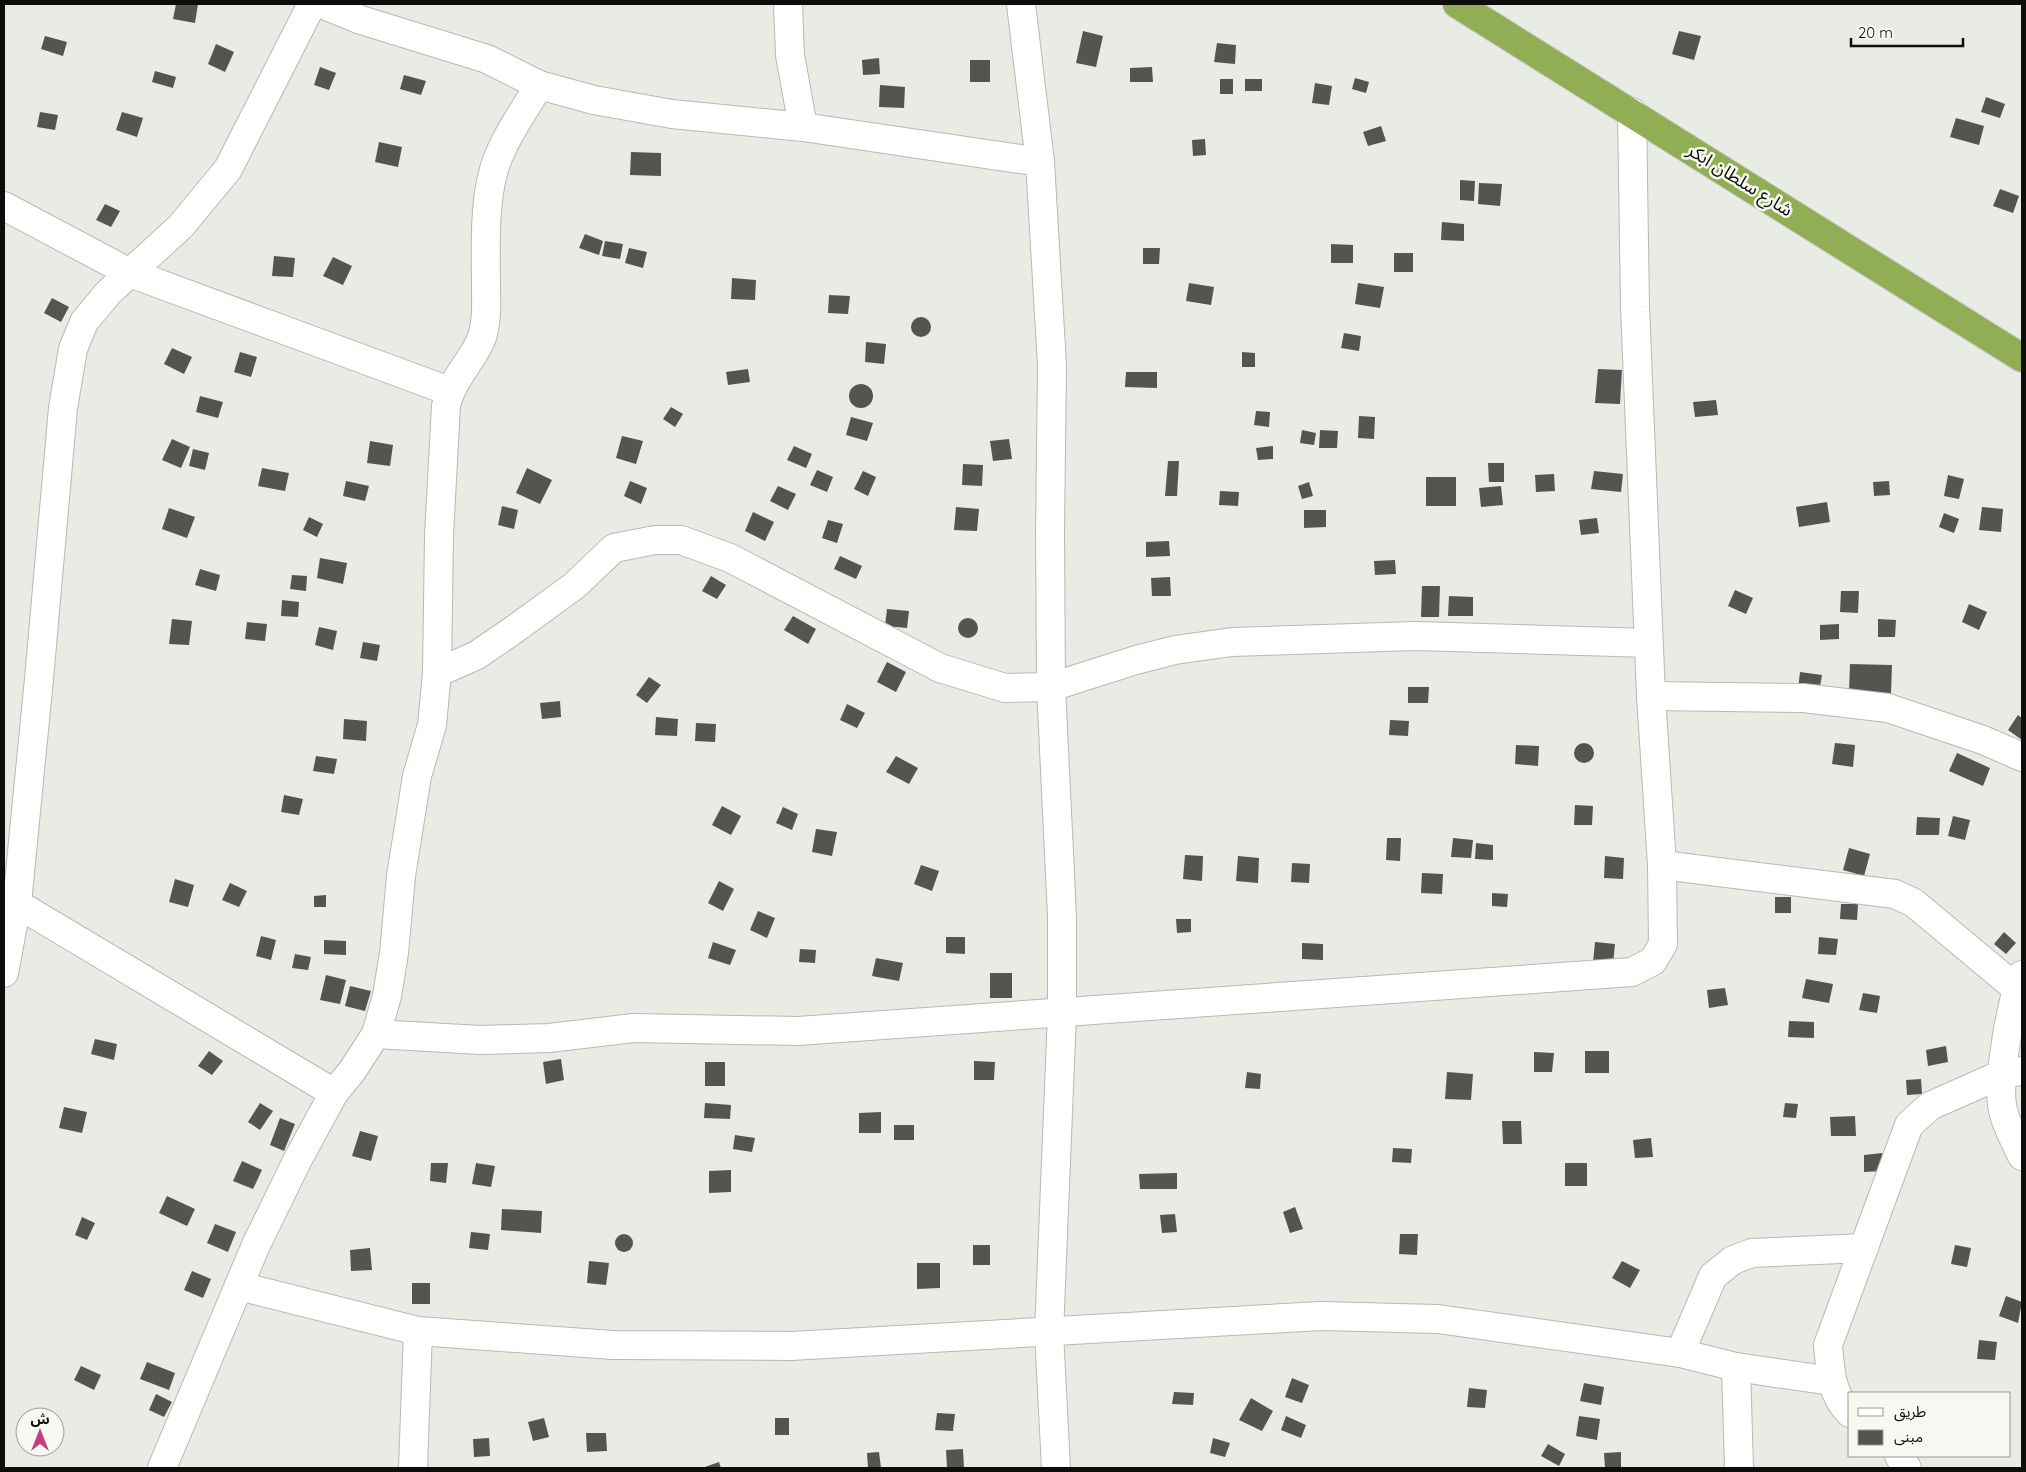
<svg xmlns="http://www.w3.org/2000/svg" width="2026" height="1472" font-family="Quicksand,'Noto Sans Arabic',sans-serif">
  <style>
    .building { fill: #535650 }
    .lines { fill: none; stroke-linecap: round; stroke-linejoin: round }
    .minor-casing { stroke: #b7b9b3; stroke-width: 30 }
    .highway-casing { stroke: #cacac9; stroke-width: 30 }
    .minor { stroke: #fff; stroke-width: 28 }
    .highway { stroke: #92ae55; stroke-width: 28 }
    .labels { text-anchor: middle; stroke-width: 5; stroke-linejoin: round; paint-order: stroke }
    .street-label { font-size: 18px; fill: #0d0d0b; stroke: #f6f9f2 }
  </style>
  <rect width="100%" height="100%" fill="#e9ece5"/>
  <g class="building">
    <polygon points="176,4 198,4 195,23 173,19"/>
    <polygon points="1083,31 1103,36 1096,67 1076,63"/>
    <polygon points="1679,31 1701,36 1694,60 1672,54"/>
    <polygon points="45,36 67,42 63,56 41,49"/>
    <polygon points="1217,43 1236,45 1235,64 1214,62"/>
    <polygon points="216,44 234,52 225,72 208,64"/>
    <polygon points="879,58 880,74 863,75 862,60"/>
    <rect x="970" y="60" width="20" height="22"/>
    <polygon points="320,67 336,73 329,90 314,85"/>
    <polygon points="1152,67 1153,82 1130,82 1130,68"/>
    <polygon points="155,71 176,77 173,88 152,82"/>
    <polygon points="404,75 426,81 421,95 400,89"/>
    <polygon points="1355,78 1369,82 1366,93 1352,89"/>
    <rect x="1220" y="79" width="13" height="15"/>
    <rect x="1245" y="79" width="17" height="12"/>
    <polygon points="1315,83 1332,86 1329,105 1312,103"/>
    <polygon points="880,85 905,87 904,108 879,107"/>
    <polygon points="1986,97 2005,104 2000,118 1981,112"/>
    <polygon points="40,112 58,115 55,130 37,127"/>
    <polygon points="122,112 143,118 137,137 116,130"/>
    <polygon points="1956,118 1984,126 1979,145 1950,137"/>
    <polygon points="1381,126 1386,141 1368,146 1363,132"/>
    <polygon points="1205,139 1206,155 1193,156 1192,140"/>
    <polygon points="379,142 402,147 398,167 375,162"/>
    <polygon points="631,152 661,153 661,176 630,175"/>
    <polygon points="1460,180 1475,181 1474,201 1460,200"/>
    <polygon points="1479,183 1502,184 1500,206 1478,204"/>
    <polygon points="2000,189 2019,196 2013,213 1993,206"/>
    <polygon points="105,204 120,211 111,227 96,220"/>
    <polygon points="1442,222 1464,224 1464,241 1441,240"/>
    <polygon points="585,234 603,241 599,255 579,248"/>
    <polygon points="605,241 623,244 620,259 602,256"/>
    <polygon points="1331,244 1353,245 1353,263 1331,263"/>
    <polygon points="629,248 647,252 643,268 625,263"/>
    <polygon points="1143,248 1160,248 1159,264 1143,264"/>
    <rect x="1394" y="253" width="19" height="19"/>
    <polygon points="274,256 295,258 293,277 272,276"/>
    <polygon points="333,257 352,266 343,285 323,276"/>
    <polygon points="732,278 756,280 755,300 731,299"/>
    <polygon points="1189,283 1214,287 1211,305 1186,301"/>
    <polygon points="1358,283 1384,287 1380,308 1355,304"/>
    <polygon points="829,295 850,296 848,314 828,313"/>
    <polygon points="52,298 69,307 61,322 44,313"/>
    <circle cx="921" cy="327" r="10"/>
    <polygon points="1344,333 1361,336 1359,351 1341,348"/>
    <polygon points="866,342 886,344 884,364 865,362"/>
    <polygon points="172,348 192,357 184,374 164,364"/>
    <polygon points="240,352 257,357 251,377 234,372"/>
    <polygon points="1242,352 1255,353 1255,367 1242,367"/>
    <polygon points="748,369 750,382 728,385 726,372"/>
    <polygon points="1598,369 1622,370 1620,404 1595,403"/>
    <polygon points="1126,372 1157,372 1157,388 1125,387"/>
    <circle cx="861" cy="396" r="12"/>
    <polygon points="200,396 223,402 218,418 196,412"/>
    <polygon points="1716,400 1718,415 1695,417 1693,402"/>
    <polygon points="671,407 683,414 675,427 663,419"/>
    <polygon points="1256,411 1270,412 1269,427 1254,425"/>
    <polygon points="1359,416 1375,417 1374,439 1358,438"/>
    <polygon points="851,417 873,423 867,441 846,435"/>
    <polygon points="1302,430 1316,433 1314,445 1300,443"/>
    <polygon points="1320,430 1338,431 1337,448 1319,448"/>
    <polygon points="622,436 643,441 636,464 616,458"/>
    <polygon points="172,439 190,447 181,468 162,460"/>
    <polygon points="1009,439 1012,459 993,461 990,441"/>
    <polygon points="370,441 393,445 390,466 367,463"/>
    <polygon points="794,446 812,454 806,468 787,460"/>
    <polygon points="1273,446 1273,459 1258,460 1256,448"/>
    <polygon points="193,449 209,453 205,470 189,466"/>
    <polygon points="1168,461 1179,461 1177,496 1165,496"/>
    <polygon points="1488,463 1504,463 1504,482 1489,482"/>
    <polygon points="963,464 983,465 982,486 962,485"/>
    <polygon points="262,468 289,473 285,491 258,486"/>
    <polygon points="527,468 552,480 540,504 516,493"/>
    <polygon points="817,470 833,477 827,492 810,485"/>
    <polygon points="863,471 876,477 868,496 854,489"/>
    <polygon points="1594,471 1623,474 1621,492 1591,489"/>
    <polygon points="1554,474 1555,491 1536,492 1535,475"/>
    <polygon points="1948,475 1964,479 1959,499 1944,496"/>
    <rect x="1426" y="477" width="30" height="29"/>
    <polygon points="346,481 369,486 365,501 343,496"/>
    <polygon points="630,481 647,488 641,504 624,496"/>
    <polygon points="1889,481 1890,495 1874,496 1873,482"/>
    <polygon points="1309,482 1313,496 1302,499 1298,486"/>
    <polygon points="778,486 796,494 788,510 770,501"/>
    <polygon points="1501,486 1503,505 1481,507 1479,488"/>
    <polygon points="1220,491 1239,492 1238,506 1219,505"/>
    <polygon points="1827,502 1830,522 1799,527 1796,507"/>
    <polygon points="502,506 518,510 514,529 498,525"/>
    <polygon points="956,507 979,509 977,531 954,530"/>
    <polygon points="1982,507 2003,509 2001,532 1979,530"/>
    <polygon points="169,508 195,517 187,538 162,529"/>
    <polygon points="1304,510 1326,510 1326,527 1304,528"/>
    <polygon points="753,512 774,522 765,541 745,531"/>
    <polygon points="1944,513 1959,519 1954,533 1939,527"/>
    <polygon points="309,517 323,524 317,537 303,530"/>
    <polygon points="1597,518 1599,533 1581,535 1579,520"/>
    <polygon points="828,520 843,524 837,543 822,538"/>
    <polygon points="1169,541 1170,556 1146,557 1146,542"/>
    <polygon points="840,556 862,566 856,579 834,569"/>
    <polygon points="320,558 347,563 343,584 317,578"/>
    <polygon points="1395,560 1396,574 1375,575 1374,561"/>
    <polygon points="200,569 220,575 216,591 195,585"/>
    <polygon points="292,575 307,576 306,591 290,589"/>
    <polygon points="711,576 726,585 717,599 702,591"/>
    <polygon points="1170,577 1171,596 1152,596 1151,578"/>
    <polygon points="1422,586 1440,586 1439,617 1421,617"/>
    <polygon points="1735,590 1753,598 1746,614 1728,606"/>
    <polygon points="1841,591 1859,591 1858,613 1840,612"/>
    <polygon points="1449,596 1473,597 1473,616 1448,616"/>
    <polygon points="282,600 299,602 298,617 281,616"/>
    <polygon points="1969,604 1987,612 1979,630 1962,622"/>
    <polygon points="887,609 909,611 907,628 885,626"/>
    <polygon points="793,616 816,629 808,644 784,630"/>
    <circle cx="968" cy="628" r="10"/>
    <polygon points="172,619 192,621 189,645 169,644"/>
    <polygon points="1878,619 1896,620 1895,637 1878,637"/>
    <polygon points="247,622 267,624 265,641 245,639"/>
    <polygon points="1839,624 1839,639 1820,640 1820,625"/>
    <polygon points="319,627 337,631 333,650 315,645"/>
    <polygon points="363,642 380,645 377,661 360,658"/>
    <polygon points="887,662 906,672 896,692 877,682"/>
    <polygon points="1850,664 1892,665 1891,693 1849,692"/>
    <polygon points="1800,672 1822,675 1819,692 1798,689"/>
    <polygon points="649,677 661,685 647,703 636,695"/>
    <polygon points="1408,687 1429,687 1428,703 1408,703"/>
    <polygon points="560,701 561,717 542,719 540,703"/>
    <polygon points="847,704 865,713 857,728 840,720"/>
    <polygon points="2018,715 2022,718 2022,740 2008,730"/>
    <polygon points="656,717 678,719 677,736 655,735"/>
    <polygon points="344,719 367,721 366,741 343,739"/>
    <polygon points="1390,720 1409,721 1408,736 1389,735"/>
    <polygon points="696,723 716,724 715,742 695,741"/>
    <polygon points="1835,743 1855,745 1853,767 1832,764"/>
    <circle cx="1584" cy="753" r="10"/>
    <polygon points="1516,745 1539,746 1538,766 1515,764"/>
    <polygon points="1957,753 1990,768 1983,786 1949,771"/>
    <polygon points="316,756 337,759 334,774 313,771"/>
    <polygon points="896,756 918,768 909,784 886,772"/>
    <polygon points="284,795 303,799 299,815 281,812"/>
    <polygon points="1575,805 1593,806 1592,825 1574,825"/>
    <polygon points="722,806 741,816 731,835 712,825"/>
    <polygon points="783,807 798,814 792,830 776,823"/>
    <polygon points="1953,816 1970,820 1965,840 1948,836"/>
    <polygon points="1917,817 1940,818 1939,835 1916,835"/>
    <polygon points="816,829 837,832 832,856 812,852"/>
    <polygon points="1387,838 1401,838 1400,861 1386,860"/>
    <polygon points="1453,838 1473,840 1471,858 1451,857"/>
    <polygon points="1476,843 1493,845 1493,860 1475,859"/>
    <polygon points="1849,848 1870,854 1864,876 1843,870"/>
    <polygon points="1185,855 1203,856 1202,881 1183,879"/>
    <polygon points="1238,856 1259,858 1258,883 1236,881"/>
    <polygon points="1605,856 1624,858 1623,879 1604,878"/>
    <polygon points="1292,863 1310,864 1309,883 1291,882"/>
    <polygon points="921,865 939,871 932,891 914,884"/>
    <polygon points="1422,873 1443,874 1442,894 1421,893"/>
    <polygon points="175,879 194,885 188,907 169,902"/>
    <polygon points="719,881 734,889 723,911 708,903"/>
    <polygon points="230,883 247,891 239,907 222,900"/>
    <polygon points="1492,893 1508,894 1507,907 1492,906"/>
    <polygon points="326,895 326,907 314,907 314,896"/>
    <rect x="1775" y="897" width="16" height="16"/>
    <polygon points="1841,904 1858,904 1857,920 1840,919"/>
    <polygon points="758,911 775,918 767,938 750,930"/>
    <polygon points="1176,919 1191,919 1191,932 1177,933"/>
    <polygon points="2004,932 2016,943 2006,954 1994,944"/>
    <polygon points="261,936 276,940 271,960 256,956"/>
    <polygon points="946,937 965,937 965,954 946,953"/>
    <polygon points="1819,937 1838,939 1836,955 1818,954"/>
    <polygon points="324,940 346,941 346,955 324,954"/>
    <polygon points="713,942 736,950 730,965 708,958"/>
    <polygon points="1595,942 1615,944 1613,964 1593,963"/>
    <polygon points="1302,943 1323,944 1323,960 1302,959"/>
    <polygon points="800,949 816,950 815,963 799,962"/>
    <polygon points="295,954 311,957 308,970 292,968"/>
    <polygon points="876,958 903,963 899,981 872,976"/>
    <rect x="990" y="973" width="22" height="25"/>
    <polygon points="326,975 346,980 340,1004 320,1000"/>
    <polygon points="1806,979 1833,984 1829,1003 1802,998"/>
    <polygon points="350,986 371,991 365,1011 345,1006"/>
    <polygon points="1725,988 1728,1005 1709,1008 1707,990"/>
    <polygon points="1863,993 1880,996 1877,1013 1859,1010"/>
    <polygon points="1789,1021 1814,1022 1814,1038 1788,1037"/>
    <polygon points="95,1039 117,1044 114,1060 91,1054"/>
    <polygon points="1946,1046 1948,1062 1928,1066 1926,1050"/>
    <polygon points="209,1051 223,1061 212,1075 198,1066"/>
    <rect x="1585" y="1051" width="24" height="22"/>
    <polygon points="1534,1052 1554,1053 1552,1072 1534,1072"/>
    <polygon points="561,1059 564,1080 546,1084 543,1062"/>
    <polygon points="974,1061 995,1062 994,1080 974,1080"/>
    <rect x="705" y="1062" width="20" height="24"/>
    <polygon points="1247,1072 1261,1074 1260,1089 1245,1088"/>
    <polygon points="1447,1072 1473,1074 1471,1100 1445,1099"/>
    <polygon points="1921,1079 1922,1094 1907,1095 1906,1080"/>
    <polygon points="260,1103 273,1111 260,1130 248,1122"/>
    <polygon points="705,1103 731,1105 730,1119 704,1118"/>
    <polygon points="1785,1103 1798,1104 1796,1118 1783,1117"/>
    <polygon points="64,1107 87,1112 82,1133 59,1128"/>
    <polygon points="881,1112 881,1133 859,1133 859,1113"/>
    <polygon points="1855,1116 1856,1136 1831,1136 1830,1117"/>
    <polygon points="280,1118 295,1124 284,1151 270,1145"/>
    <polygon points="1502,1121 1521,1121 1522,1144 1503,1144"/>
    <rect x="894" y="1125" width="20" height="15"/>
    <polygon points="360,1131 378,1136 371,1161 352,1156"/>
    <polygon points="735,1135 755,1138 752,1152 733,1149"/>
    <polygon points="1651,1138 1653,1157 1635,1158 1633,1140"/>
    <polygon points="1393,1148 1412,1149 1411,1163 1392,1162"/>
    <polygon points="1882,1153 1883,1171 1864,1172 1864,1155"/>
    <polygon points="242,1161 262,1170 253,1189 233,1181"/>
    <polygon points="431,1163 448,1163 446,1183 430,1181"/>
    <polygon points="476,1163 495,1166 491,1187 472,1184"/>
    <rect x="1565" y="1163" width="22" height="23"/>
    <polygon points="731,1170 731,1192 709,1193 709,1171"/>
    <polygon points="1177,1173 1177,1189 1140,1189 1139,1174"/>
    <polygon points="167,1196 195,1209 187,1226 159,1213"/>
    <polygon points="1295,1207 1303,1229 1290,1233 1283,1212"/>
    <polygon points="502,1209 542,1211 541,1233 501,1230"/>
    <polygon points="1175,1214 1177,1232 1162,1233 1160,1215"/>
    <polygon points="82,1217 95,1223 87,1240 75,1235"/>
    <polygon points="215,1224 236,1232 228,1252 207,1243"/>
    <polygon points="471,1232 490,1234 488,1250 469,1248"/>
    <polygon points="1400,1234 1418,1234 1417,1255 1399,1254"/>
    <circle cx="624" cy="1243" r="9"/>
    <rect x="973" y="1245" width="17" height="20"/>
    <polygon points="1955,1245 1971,1248 1967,1267 1951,1264"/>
    <polygon points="370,1248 372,1270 351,1271 350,1250"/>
    <polygon points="589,1261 609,1263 606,1285 587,1283"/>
    <polygon points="1622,1261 1640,1270 1630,1288 1612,1278"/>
    <polygon points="917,1263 940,1263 940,1288 917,1289"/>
    <polygon points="192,1271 211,1279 203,1298 184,1290"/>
    <rect x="412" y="1283" width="18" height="21"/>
    <polygon points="2006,1296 2022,1302 2018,1323 1999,1316"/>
    <polygon points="1979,1340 1997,1342 1995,1360 1977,1359"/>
    <polygon points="147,1362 175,1373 169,1390 140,1379"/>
    <polygon points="81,1366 101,1375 94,1390 74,1380"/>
    <polygon points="1292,1378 1309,1385 1302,1403 1285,1397"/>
    <polygon points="1584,1383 1604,1387 1601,1405 1580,1401"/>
    <polygon points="1469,1388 1487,1390 1485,1408 1467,1407"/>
    <polygon points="1174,1392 1194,1393 1193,1405 1172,1404"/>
    <polygon points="156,1394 172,1402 164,1417 149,1410"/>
    <polygon points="1251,1398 1273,1411 1262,1431 1239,1420"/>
    <polygon points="937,1413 955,1414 953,1431 935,1430"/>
    <polygon points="1286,1416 1306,1425 1301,1438 1281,1430"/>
    <polygon points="1579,1416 1600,1419 1597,1440 1576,1436"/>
    <polygon points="544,1418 549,1437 533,1441 528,1422"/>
    <rect x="775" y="1418" width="14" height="17"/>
    <polygon points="586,1433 606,1433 607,1451 587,1452"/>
    <polygon points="489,1438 490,1456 474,1457 473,1439"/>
    <polygon points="1213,1438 1230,1443 1225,1457 1210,1453"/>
    <polygon points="1548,1444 1565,1454 1559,1466 1541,1456"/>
    <polygon points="963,1449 964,1468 947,1468 946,1450"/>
    <polygon points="879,1452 881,1468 868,1468 867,1453"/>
    <polygon points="1621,1452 1621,1468 1605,1468 1604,1453"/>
    <polygon points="719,1462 721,1468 702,1468"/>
  </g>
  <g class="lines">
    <defs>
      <g id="minor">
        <polyline points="322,4 361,20 487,59 539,85 594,100 672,114 803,127 1040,162"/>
        <polyline points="788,4 790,55 803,127"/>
        <polyline points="1021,4 1040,162 1052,365 1050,533 1051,687 1062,916 1062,1014 1049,1333 1056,1468"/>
        <polyline points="4,206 130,273 449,391"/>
        <polyline points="437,673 477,655 515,629 574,586 614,548 655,540 681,540 730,558 940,668 1005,688 1051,687 1136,660 1175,650 1232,642 1415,636 1648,643"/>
        <polyline points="1651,696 1803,698 1888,708 1983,740 2022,757"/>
        <polyline points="1662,865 1895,894 1914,903 2017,989"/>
        <polyline points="4,896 334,1093"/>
        <polyline points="4,973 17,903 39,679 63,408 73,349 84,322 108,293 181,226 228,169 312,4"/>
        <path d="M2022,975C2011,1002 1998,1076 2002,1105C2004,1121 2015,1141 2022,1156"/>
        <polyline points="376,1034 480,1040 549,1038 633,1028 798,1031 1632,972 1653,961 1663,944 1662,865 1651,696 1635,307 1632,112"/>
        <polyline points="239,1286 418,1331 613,1345 791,1346 1321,1316 1438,1319 1680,1353 1736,1367 1831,1381"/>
        <polyline points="1680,1353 1713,1276 1733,1260 1752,1253 1864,1248"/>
        <polyline points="1736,1367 1739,1468"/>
        <path d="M1850,1413C1831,1395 1830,1369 1828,1345L1909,1125L1930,1106L2002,1074L2022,1071"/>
        <polyline points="1899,1456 1907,1468"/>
        <path d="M162,1468L256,1245L298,1159L334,1093L352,1071L376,1034L387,996L394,953L401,876L417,776L432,725L437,673L439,535L446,406C451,381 468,366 479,344C484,335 485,324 486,314C487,272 482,213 493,173C501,142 523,113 539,85"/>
        <polyline points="413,1468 418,1331"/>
      </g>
      <polyline id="highway" points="1457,4 2022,358"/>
    </defs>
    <use href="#minor" class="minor-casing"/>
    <use href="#highway" class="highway-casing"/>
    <use href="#minor" class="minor"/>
    <use href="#highway" class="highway"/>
  </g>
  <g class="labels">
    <g class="street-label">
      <text transform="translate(1740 180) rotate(32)" y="6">شارع سلطان ابكر</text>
    </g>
  </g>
  <rect width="2026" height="1472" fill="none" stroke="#0d0d0b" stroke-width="10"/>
  <rect x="1848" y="1392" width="162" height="65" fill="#f6f9f2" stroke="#999b96"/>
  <rect x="1858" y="1408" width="25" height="8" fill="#ffffff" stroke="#999b96"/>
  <text x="1894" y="1417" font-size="15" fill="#0d0d0b">طريق</text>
  <rect x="1858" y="1430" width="25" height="15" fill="#535650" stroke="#999b96"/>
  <text x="1894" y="1442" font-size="15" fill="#0d0d0b">مبنى</text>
  <g transform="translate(40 1432)"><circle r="24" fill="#f6f9f2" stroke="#999b96"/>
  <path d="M0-4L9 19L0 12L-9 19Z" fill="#c33d7f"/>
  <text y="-8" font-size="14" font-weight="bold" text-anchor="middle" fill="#0d0d0b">ش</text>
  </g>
  <path d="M1851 38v8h112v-8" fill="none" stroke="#0d0d0b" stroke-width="2.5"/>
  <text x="1858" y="38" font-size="15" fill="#0d0d0b" stroke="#f6f9f2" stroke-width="4" paint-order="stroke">20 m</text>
</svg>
